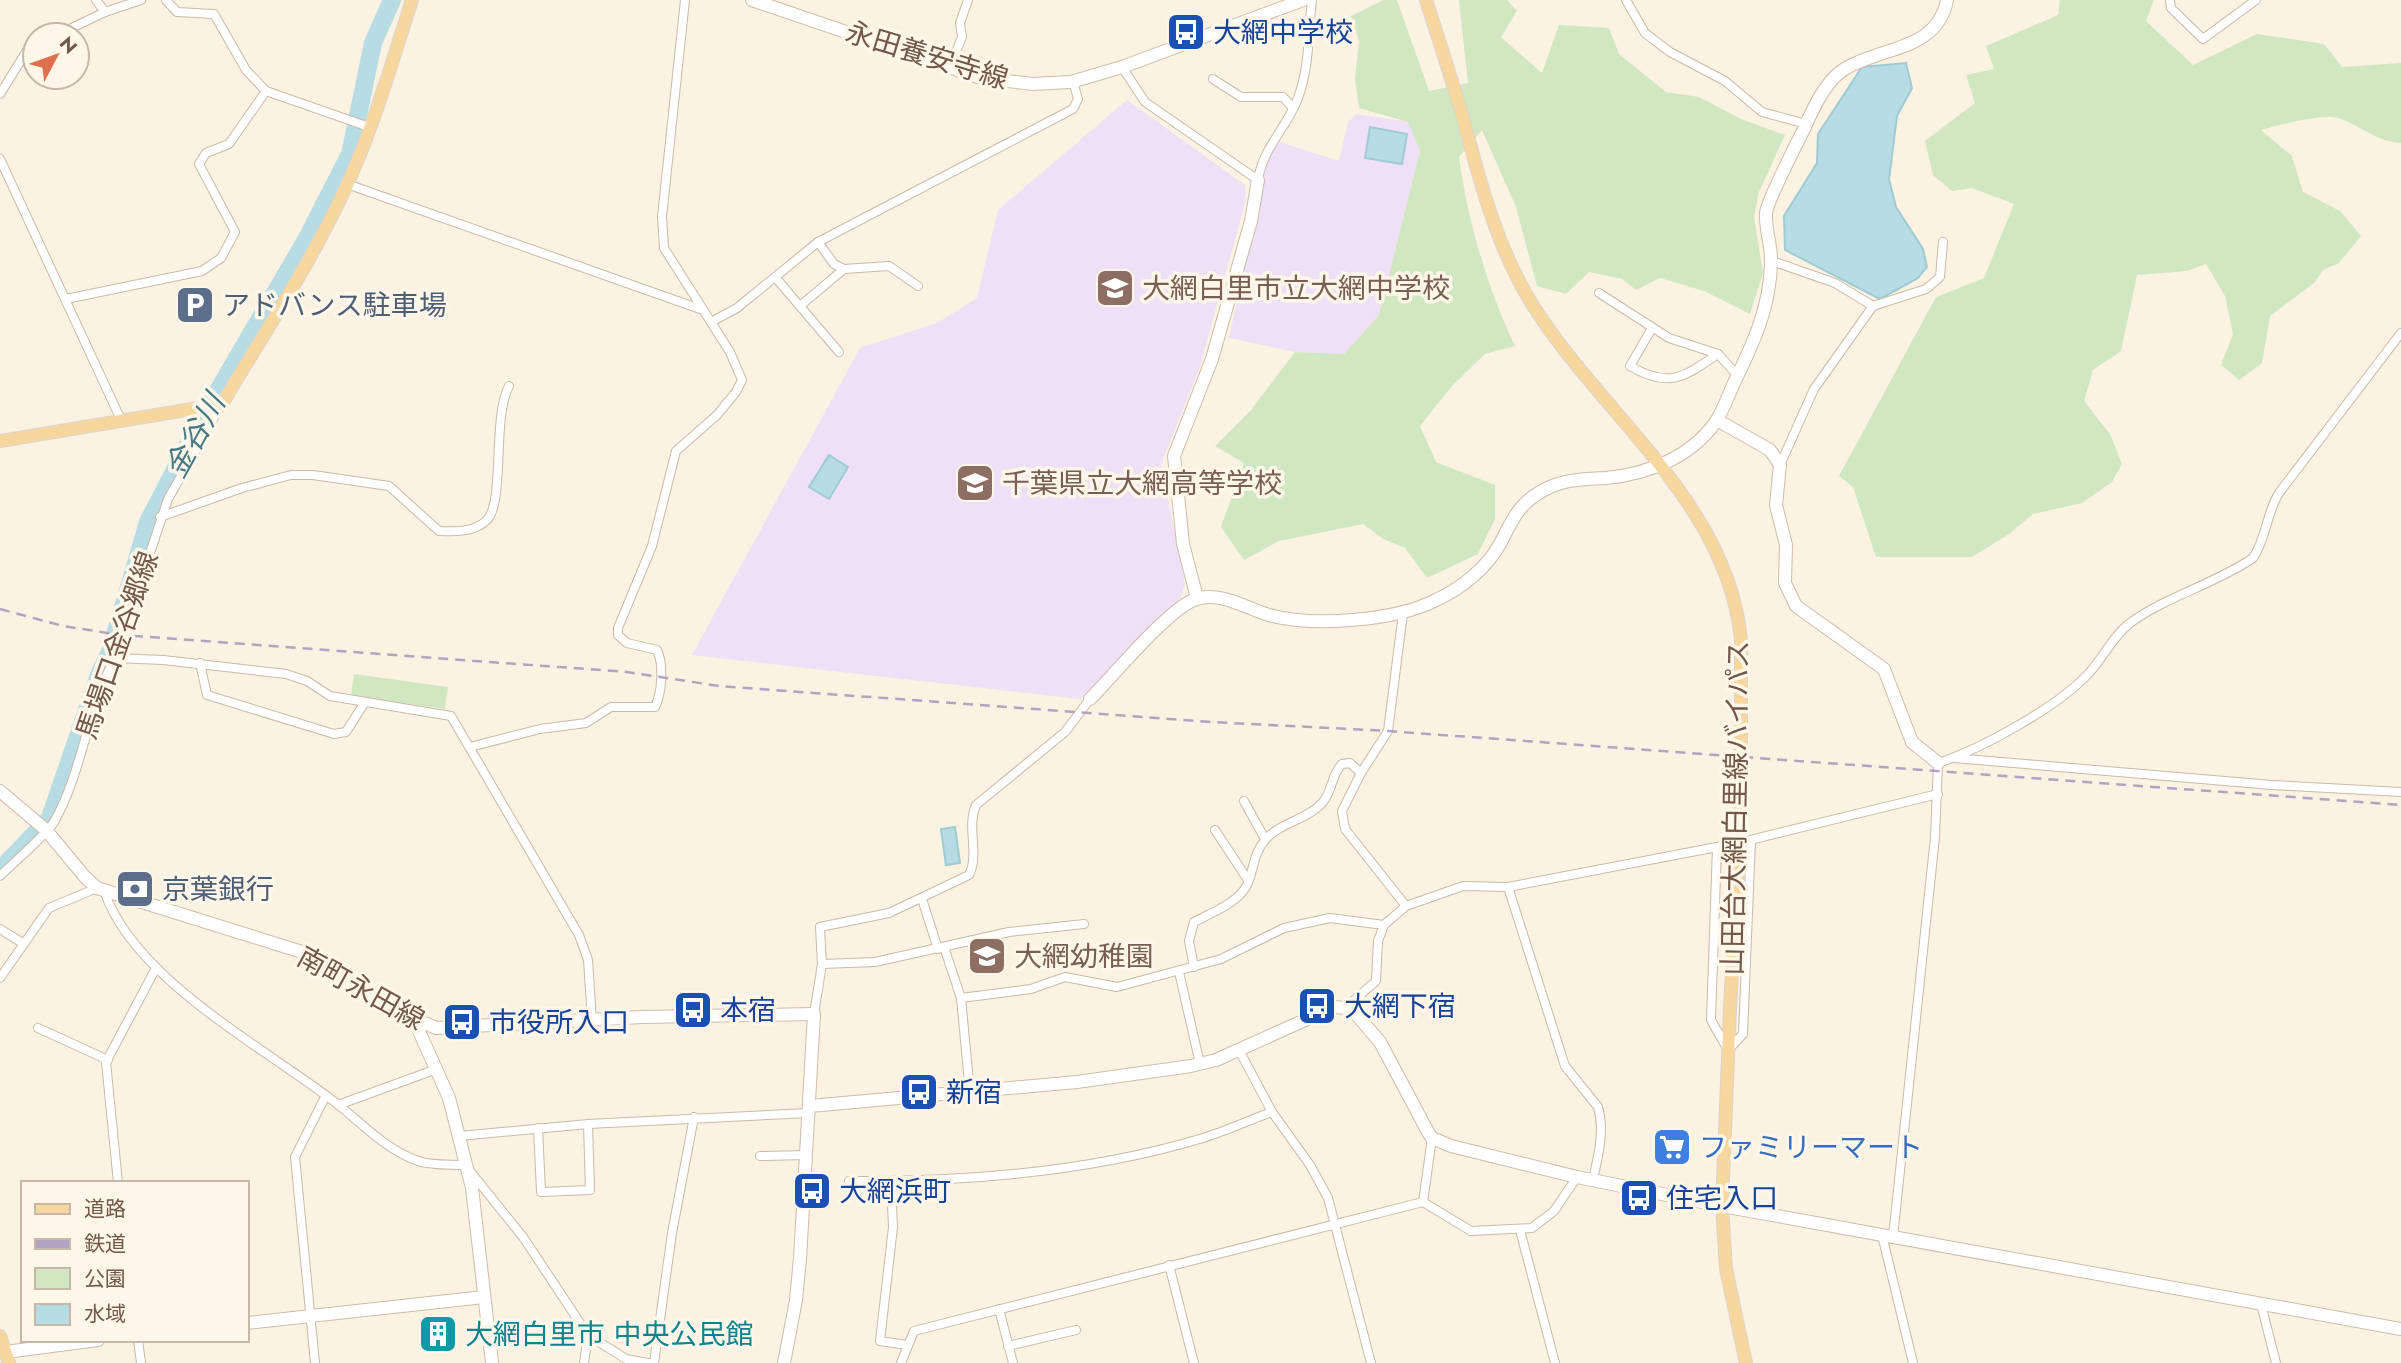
<svg xmlns="http://www.w3.org/2000/svg" width="2401" height="1363" font-family="Jost,'Noto Sans JP',sans-serif">
  <style>
    .education { fill: #efdff7 }
    .green { fill: #d0e7c2 }
    .water { fill: #b8dce3; stroke: #9fcbd4; stroke-width: 2 }
    .lines { fill: none; stroke-linecap: round; stroke-linejoin: round }
    .river { stroke: #b8dce3; stroke-width: 18 }
    .street-casing { stroke: #cbb9a9; stroke-width: 10 }
    .secondary-casing { stroke: #d0bbaa; stroke-width: 14 }
    .primary-casing { stroke: #dad4d0; stroke-width: 14 }
    .street { stroke: #fff; stroke-width: 8 }
    .secondary { stroke: #fff; stroke-width: 12 }
    .primary { stroke: #f7d79d; stroke-width: 12 }
    .rail { stroke: #b4a2c3; stroke-width: 2.5; stroke-dasharray: 10 7; stroke-linecap: butt }
    .primary-bridge-casing { stroke: #dad4d0; stroke-width: 14; stroke-linecap: butt }
    .primary-bridge { stroke: #f7d79d; stroke-width: 12 }
    .labels { text-anchor: middle; stroke-width: 7; stroke-linejoin: round; paint-order: stroke }
    .transit-label { font-size: 28px; fill: #164399; stroke: #fef6e8; text-anchor: start }
    .street-label { font-size: 28px; fill: #71584a; stroke: #fef6e8 }
    .education-label { font-size: 28px; fill: #785e54; stroke: #fef6e8; text-anchor: start }
    .service-label { font-size: 28px; fill: #4e5e75; stroke: #fef6e8; text-anchor: start }
    .shop-label { font-size: 28px; fill: #366cbe; stroke: #fef6e8; text-anchor: start }
    .culture-label { font-size: 28px; fill: #0d838f; stroke: #fef6e8; text-anchor: start }
    .water-label { font-size: 30px; font-style: italic; fill: #457884; stroke: #fef6e8 }
  </style>
  <rect width="100%" height="100%" fill="#fbf2e2"/>
  <g class="education">
    <polygon points="1127,100 1245,185 1246,200 1199,370 1161,464 1185,584 1180,599 1080,699 692,655 860,348 937,323 977,298 998,210"/>
    <polygon points="1357,114 1408,122 1420,151 1379,315 1344,354 1295,352 1229,338 1267,161 1279,142 1339,161 1348,122"/>
  </g>
  <g class="green">
    <path d="M1383,0H1397L1429,91L1468,83L1459,0H1507L1517,11L1501,37L1542,73L1559,25L1609,28L1619,54L1666,92L1699,97L1741,119L1785,135L1759,192L1754,217L1763,273L1750,314L1704,291L1660,278L1636,290L1622,279L1589,272L1566,294L1537,286L1516,207L1482,130L1459,157C1468,222 1487,287 1515,346L1485,354L1452,386L1420,426L1436,462L1495,485V519L1478,554L1427,578L1405,548L1383,539L1363,524L1279,541L1244,560L1221,527L1244,463L1215,446L1251,410L1295,352L1344,354L1379,315L1420,151L1408,122L1359,108L1355,79L1359,41L1351,16Z"/>
    <path d="M2060,0H2154L2146,21L2193,65L2257,34L2324,44L2342,67L2401,63V143C2377,142 2363,127 2341,119C2325,112 2279,125 2261,130L2292,156L2303,192L2340,211L2361,236L2339,263L2323,270L2314,283L2270,316L2262,363L2239,380L2221,365L2233,334L2225,296L2206,264L2187,271L2137,275L2121,351L2093,370L2084,401L2110,434L2122,464L2112,482L2082,503L2033,514L2009,534L1972,557H1876L1853,487L1839,476L1936,297L1984,278L2014,204L1972,188L1952,191L1933,175L1925,141L1975,103L1966,75L1994,69L1986,46L2058,15Z"/>
    <polygon points="354,674 448,687 445,709 351,696"/>
  </g>
  <g class="water">
    <polygon points="1906,63 1912,88 1897,116 1889,179 1896,207 1923,249 1927,267 1918,278 1880,299 1785,250 1784,216 1817,163 1818,134 1862,67"/>
    <polygon points="1370,127 1407,134 1402,164 1365,158"/>
    <polygon points="829,455 848,467 829,499 809,487"/>
    <polygon points="955,827 960,863 946,865 941,829"/>
  </g>
  <g class="lines">
    <polyline class="river" points="0,870 50,818 99,675 110,652 148,522 202,418 306,240 350,154 373,43 392,0"/>
    <defs>
      <g id="street">
        <polyline points="96,0 105,12"/>
        <polyline points="166,0 177,12 214,14 246,70 266,91 369,127"/>
        <polyline points="1626,0 1645,33 1670,52 1725,81 1762,112 1806,124"/>
        <polyline points="2170,0 2171,8 2203,39 2256,0"/>
        <polyline points="57,35 105,12 141,0"/>
        <polyline points="950,67 962,37 960,23 968,0"/>
        <path d="M1122,67L1145,102L1258,180C1263,147 1287,128 1298,98C1310,66 1308,32 1312,0"/>
        <polyline points="1213,79 1241,97 1283,97 1293,108"/>
        <polyline points="0,94 28,49 35,46"/>
        <polyline points="0,159 122,422"/>
        <polyline points="347,184 700,309"/>
        <polyline points="818,242 834,264 844,269 889,266 918,286"/>
        <polyline points="1772,261 1835,283 1873,306"/>
        <polyline points="775,277 839,352"/>
        <polyline points="1599,293 1669,338 1718,354 1738,376"/>
        <polyline points="66,299 202,271 221,258 235,232 199,164 206,153 229,144 266,91"/>
        <polyline points="800,306 844,269"/>
        <polyline points="711,322 737,308 818,242 1073,109 1078,99 1073,81"/>
        <path d="M1652,328L1630,366C1669,389 1684,377 1718,354"/>
        <polyline points="1780,465 1814,389 1873,306 1926,289 1940,277 1943,242"/>
        <path d="M160,517L242,488L291,475H313L389,486L439,531C455,532 475,532 487,520C505,501 492,418 509,386"/>
        <polyline points="1403,613 1388,731 1361,773 1342,811 1345,829 1406,906"/>
        <polyline points="115,658 163,660 286,674 307,681 330,696 451,716 579,935 588,960 592,1021"/>
        <polyline points="200,663 207,695 334,734 346,732 365,702"/>
        <path d="M470,747L540,729L586,723L611,707H655C662,693 664,664 657,650L627,643L618,635V628L652,546L676,451L717,415L736,392L742,380L730,352L664,248L662,217L685,0"/>
        <polyline points="1954,758 2272,785 2401,792"/>
        <polyline points="1244,801 1265,839"/>
        <polyline points="1215,830 1248,880"/>
        <polyline points="1717,847 1711,1020 1728,1050 1743,1034 1751,840"/>
        <path d="M0,876C12,864 48,833 54,822C83,771 87,709 115,658L168,499L222,404"/>
        <path d="M1508,887L1565,1066L1598,1107C1605,1131 1598,1156 1593,1180"/>
        <path d="M104,890C132,979 269,1050 340,1106C364,1126 387,1150 418,1161C433,1166 450,1164 465,1165L523,1237L588,1335L626,1359L648,1363"/>
        <polyline points="922,899 938,949"/>
        <polyline points="0,929 24,944"/>
        <polyline points="944,947 961,998 970,1093"/>
        <polyline points="822,964 875,962 1009,932 1084,924"/>
        <path d="M1194,967L1189,941L1194,922C1211,913 1238,903 1247,885C1254,870 1253,854 1265,840C1279,823 1309,819 1323,802C1333,790 1331,775 1342,764L1350,763L1361,773"/>
        <polyline points="1179,972 1200,1064"/>
        <polyline points="0,978 49,908 97,888"/>
        <polyline points="961,998 1031,989 1065,977 1117,987 1221,959 1284,928 1330,918 1384,925"/>
        <polyline points="1345,1008 1376,981 1378,941 1384,925 1406,906 1463,886 1508,887 1738,843 1938,794"/>
        <path d="M814,1014L822,964L820,927L889,913L969,875C980,853 966,828 976,805L1065,732L1090,699"/>
        <polyline points="38,1028 108,1060"/>
        <polyline points="1239,1050 1272,1112 1310,1165 1328,1198 1371,1363"/>
        <polyline points="338,1105 434,1070"/>
        <polyline points="538,1128 541,1192 590,1190 588,1124"/>
        <polyline points="459,1136 588,1124 809,1113"/>
        <polyline points="760,1156 807,1155"/>
        <path d="M849,1181C967,1182 1090,1172 1203,1138C1226,1131 1249,1120 1272,1112"/>
        <polyline points="891,1182 893,1227 880,1341 907,1345"/>
        <polyline points="118,1183 106,1062 156,968"/>
        <polyline points="1423,1202 1432,1138"/>
        <polyline points="1520,1230 1555,1363"/>
        <polyline points="1882,1235 1913,1363"/>
        <path d="M1893,1237L1935,837L1938,763C1981,749 2058,707 2089,673C2104,657 2112,637 2130,623C2167,596 2215,584 2253,558C2267,537 2266,514 2279,493L2401,333"/>
        <polyline points="1169,1265 1194,1363"/>
        <polyline points="2261,1304 2276,1363"/>
        <polyline points="999,1309 1013,1363"/>
        <polyline points="138,1340 141,1363"/>
        <polyline points="1008,1346 1076,1330"/>
        <polyline points="315,1363 295,1157 325,1097"/>
        <polyline points="584,1363 588,1335"/>
        <polyline points="654,1363 672,1233 694,1117"/>
        <polyline points="901,1363 914,1331 1423,1202 1471,1231 1532,1228 1554,1211 1577,1177"/>
      </g>
      <g id="secondary">
        <polyline points="752,0 981,78 1033,84 1071,82 1122,67 1303,0"/>
        <polyline points="1717,420 1770,450 1780,465 1776,505 1786,545 1785,583 1796,606 1884,669 1912,742 1938,763"/>
        <polyline points="1197,598 1183,544 1174,456 1212,359 1251,221 1258,180"/>
        <path d="M1090,699C1113,676 1169,608 1196,599C1220,591 1246,608 1269,615C1313,627 1395,621 1436,600C1462,588 1488,567 1501,542C1514,516 1521,500 1550,487C1567,479 1588,479 1606,478C1648,474 1689,458 1715,423C1723,411 1728,396 1734,383C1753,344 1770,308 1771,263C1772,247 1765,230 1766,213C1767,201 1797,143 1805,127C1813,108 1826,81 1843,70C1880,46 1937,52 1947,0"/>
        <polyline points="0,791 46,830 85,877 97,888 302,952 404,1014 436,1028 642,1017 814,1014 800,1259 796,1300 784,1363"/>
        <polyline points="414,1020 449,1098 472,1188 492,1363"/>
        <polyline points="810,1106 1077,1082 1191,1066 1216,1060 1334,1007 1345,1008 1356,1014 1380,1042 1428,1132 1432,1138 1451,1146 1577,1177 1722,1206 2401,1329"/>
        <polyline points="247,1323 484,1297"/>
        <polyline points="6,1352 98,1340"/>
      </g>
      <g id="primary">
        <path d="M1426,0C1438,37 1450,74 1461,111C1479,177 1494,240 1529,299C1597,412 1728,500 1741,640"/>
        <path d="M0,441L222,404C270,323 324,244 359,157C380,106 395,52 412,0"/>
        <polyline points="1730,1007 1722,1206 1726,1269 1746,1363"/>
        <polyline points="0,1336 9,1363"/>
      </g>
    </defs>
    <use href="#street" class="street-casing"/>
    <use href="#secondary" class="secondary-casing"/>
    <use href="#primary" class="primary-casing"/>
    <use href="#street" class="street"/>
    <use href="#secondary" class="secondary"/>
    <use href="#primary" class="primary"/>
    <polyline class="rail" points="0,609 63,626 121,635 627,672 719,686 1212,722 1388,731 2401,805"/>
    <defs>
      <polyline id="primary-bridge" points="1730,1007 1741,813 1741,640"/>
    </defs>
    <use href="#primary-bridge" class="primary-bridge-casing"/>
    <use href="#primary-bridge" class="primary-bridge"/>
  </g>
  <defs>
    <symbol id="bus-square" viewBox="-11 -11 22 22"><rect x="-9" y="-9" width="18" height="18" rx="4" fill="#1a4fb4" stroke="#fef6e8"/><path d="M-5-6H5V4H4V6H2V4H-2V6H-4V4H-5ZM-3.5-4V0h7V-4ZM-3.5 1.2v1.5H-2V1.2ZM2 1.2v1.5H3.5V1.2Z" fill="#fff"/></symbol>
    <symbol id="school-square" viewBox="-11 -11 22 22"><rect x="-9" y="-9" width="18" height="18" rx="4" fill="#8d6e63" stroke="#fef6e8"/><path d="M0-5L7-2L0 1L-7-2ZM-4 1L0 2.5L4 1V4Q0 6-4 4Z" fill="#fff"/></symbol>
    <symbol id="parking-square" viewBox="-11 -11 22 22"><rect x="-9" y="-9" width="18" height="18" rx="4" fill="#5c6f8a" stroke="#fef6e8"/><path d="M-3.5-5.5H1a3.5 3.5 0 0 1 0 7H-1V5.5H-3.5ZM-1-3.4V-.6H.8a1.4 1.4 0 0 0 0-2.8Z" fill="#fff"/></symbol>
    <symbol id="bank-square" viewBox="-11 -11 22 22"><rect x="-9" y="-9" width="18" height="18" rx="4" fill="#5c6f8a" stroke="#fef6e8"/><path d="M-6-4H6V4H-6ZM0-2.3a2.3 2.3 0 1 0 0 4.6a2.3 2.3 0 1 0 0-4.6Z" fill="#fff"/></symbol>
    <symbol id="supermarket-square" viewBox="-11 -11 22 22"><rect x="-9" y="-9" width="18" height="18" rx="4" fill="#3f7fe0" stroke="#fef6e8"/><path d="M-6-5.5h2.5l.6 2H6L4.5 2H-2.5L-4.4-4H-6ZM-1.5 3.2a1.3 1.3 0 1 0 .1 0ZM3 3.2a1.3 1.3 0 1 0 .1 0Z" fill="#fff"/></symbol>
    <symbol id="building-square" viewBox="-11 -11 22 22"><rect x="-9" y="-9" width="18" height="18" rx="4" fill="#0f9aa8" stroke="#fef6e8"/><path d="M-4-6H4V6H1V3H-1V6H-4ZM-2.5-4.3h1.7v1.8h-1.7ZM.8-4.3h1.7v1.8H.8ZM-2.5-1h1.7V.8h-1.7ZM.8-1h1.7V.8H.8Z" fill="#fff"/></symbol>
  </defs>
  <g fill-rule="evenodd">
    <use href="#bus-square" x="1164" y="10" width="44" height="44"/>
    <use href="#school-square" x="1093" y="266" width="44" height="44"/>
    <use href="#parking-square" x="173" y="283" width="44" height="44"/>
    <use href="#school-square" x="953" y="461" width="44" height="44"/>
    <use href="#bank-square" x="113" y="867" width="44" height="44"/>
    <use href="#school-square" x="965" y="934" width="44" height="44"/>
    <use href="#bus-square" x="1295" y="984" width="44" height="44"/>
    <use href="#bus-square" x="671" y="988" width="44" height="44"/>
    <use href="#bus-square" x="440" y="1000" width="44" height="44"/>
    <use href="#bus-square" x="897" y="1070" width="44" height="44"/>
    <use href="#supermarket-square" x="1650" y="1125" width="44" height="44"/>
    <use href="#bus-square" x="790" y="1169" width="44" height="44"/>
    <use href="#bus-square" x="1617" y="1176" width="44" height="44"/>
    <use href="#building-square" x="416" y="1312" width="44" height="44"/>
  </g>
  <g class="labels">
    <g class="transit-label">
      <text x="1213" y="42">大網中学校</text>
      <text x="1344" y="1016">大網下宿</text>
      <text x="720" y="1020">本宿</text>
      <text x="489" y="1032">市役所入口</text>
      <text x="946" y="1102">新宿</text>
      <text x="839" y="1201">大網浜町</text>
      <text x="1666" y="1208">住宅入口</text>
    </g>
    <g class="street-label">
      <text transform="translate(927 55) rotate(17)" y="10">永田養安寺線</text>
      <text transform="translate(117 645) rotate(-71)" y="10">馬場口金谷郷線</text>
      <text transform="translate(1735 808) rotate(-89)" y="10">山田台大網白里線バイパス</text>
      <text transform="translate(361 988) rotate(29)" y="10">南町永田線</text>
    </g>
    <g class="education-label">
      <text x="1142" y="298">大網白里市立大網中学校</text>
      <text x="1002" y="493">千葉県立大網高等学校</text>
      <text x="1014" y="966">大網幼稚園</text>
    </g>
    <g class="service-label">
      <text x="222" y="315">アドバンス駐車場</text>
      <text x="162" y="899">京葉銀行</text>
    </g>
    <g class="shop-label">
      <text x="1699" y="1157">ファミリーマート</text>
    </g>
    <g class="culture-label">
      <text x="465" y="1344">大網白里市 中央公民館</text>
    </g>
    <g class="water-label">
      <text transform="translate(195 436) rotate(-61)" y="10">金谷川</text>
    </g>
  </g>
  <rect x="21" y="1181" width="228" height="161" fill="#fef6e8" stroke="#c6b7a9" stroke-width="2"/>
  <rect x="35" y="1204" width="35" height="10" fill="#f7d79d" stroke="#c6b7a9" stroke-width="2"/>
  <text x="84" y="1216" font-size="21" fill="#71584a">道路</text>
  <rect x="35" y="1239" width="35" height="10" fill="#b4a2c3" stroke="#c6b7a9" stroke-width="2"/>
  <text x="84" y="1251" font-size="21" fill="#71584a">鉄道</text>
  <rect x="35" y="1268" width="35" height="21" fill="#d0e7c2" stroke="#c6b7a9" stroke-width="2"/>
  <text x="84" y="1286" font-size="21" fill="#71584a">公園</text>
  <rect x="35" y="1304" width="35" height="21" fill="#b8dce3" stroke="#c6b7a9" stroke-width="2"/>
  <text x="84" y="1321" font-size="21" fill="#71584a">水域</text>
  <g transform="translate(56 56) rotate(49)"><circle r="33" fill="#fef6e8" stroke="#c6b7a9" stroke-width="2"/>
  <path d="M0-5L12 26L0 18L-12 26Z" fill="#df704d"/>
  <text y="-10" font-size="19" font-weight="bold" text-anchor="middle" fill="#71584a">N</text>
  </g>
</svg>
